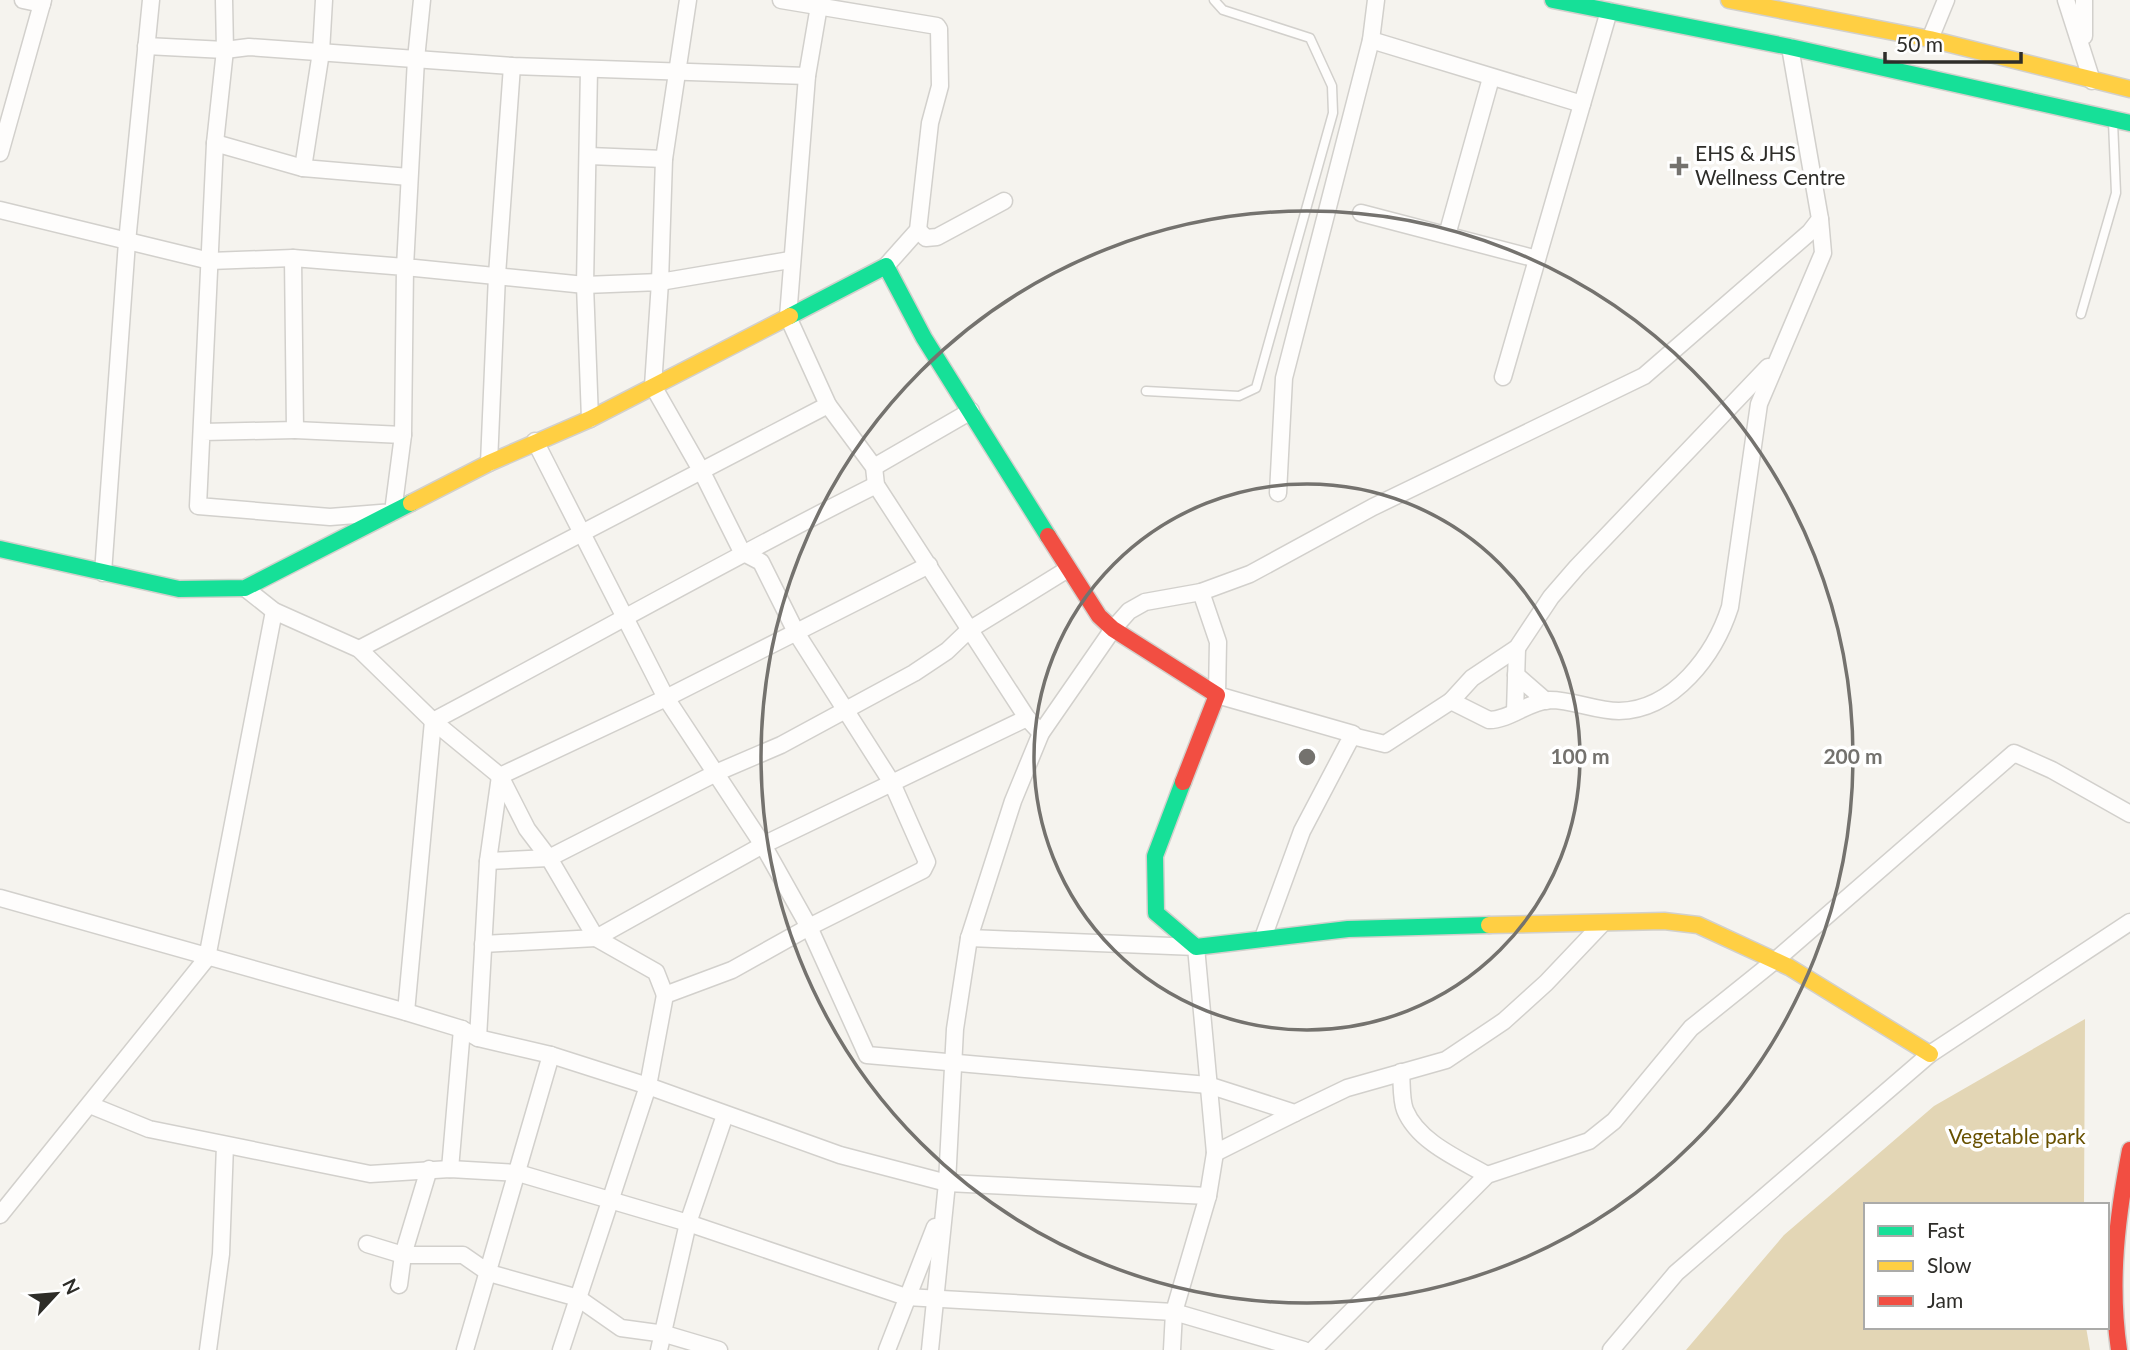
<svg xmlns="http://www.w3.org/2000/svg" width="2130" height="1350" font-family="Lato,sans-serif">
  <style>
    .green { fill: #e3d6b5 }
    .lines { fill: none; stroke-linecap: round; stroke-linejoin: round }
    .lane-casing { stroke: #d2d0cc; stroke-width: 11 }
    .street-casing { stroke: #d2d0cc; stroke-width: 19 }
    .fast-casing { stroke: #d2d0cc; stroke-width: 19 }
    .slow-casing { stroke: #d2d0cc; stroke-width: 19 }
    .jam-casing { stroke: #d2d0cc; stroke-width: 19 }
    .lane { stroke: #fefdfc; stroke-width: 8 }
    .street { stroke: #fefdfc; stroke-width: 16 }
    .fast { stroke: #16e098; stroke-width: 16 }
    .slow { stroke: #ffcf43; stroke-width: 16 }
    .jam { stroke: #f24e42; stroke-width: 16 }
    .ring { fill: none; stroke: #74726e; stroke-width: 3.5 }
    .poi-dot { fill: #74726e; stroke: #fff; stroke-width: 2.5 }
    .labels { text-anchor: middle; stroke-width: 7; stroke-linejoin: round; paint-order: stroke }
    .poi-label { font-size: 21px; fill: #2e2d29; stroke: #fff; text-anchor: start }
    .park-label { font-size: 21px; fill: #685100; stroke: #fff }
    .centre { fill: #74726e; stroke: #fff; stroke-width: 3.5 }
    .ring-label { font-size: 21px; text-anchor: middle; font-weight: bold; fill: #74726e; stroke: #fff; stroke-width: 7; stroke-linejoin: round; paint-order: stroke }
  </style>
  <rect width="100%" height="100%" fill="#f5f3ee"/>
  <polygon class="green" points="2085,1019 2084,1205 1866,1205 1866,1327 2086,1327 2090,1350 1686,1350 1784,1235 1934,1106"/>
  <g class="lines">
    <defs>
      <g id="lane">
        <polyline points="2081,314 2116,193 2113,122"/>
        <polyline points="1146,391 1239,396 1256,388 1333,113 1332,86 1310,38 1223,10 1214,0"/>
      </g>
      <g id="street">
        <polyline points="23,0 42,4"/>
        <polyline points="324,0 321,52 303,168 409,177"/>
        <polyline points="422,0 416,59 405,267 585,285 660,282 653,386 702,472 742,552 761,562 797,634 892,783 927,862 923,870 809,927 732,970 665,995 648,1086 561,1350"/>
        <polyline points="688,0 664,159 660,282 790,260"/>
        <polyline points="781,0 937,26 939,29 940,86 930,123 918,230 886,266"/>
        <polyline points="820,0 807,76 788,317 828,405 874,467 876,485 1027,718 1041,733"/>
        <polyline points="2066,0 2092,81"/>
        <polyline points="2084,0 2084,36"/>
        <polyline points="1930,39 1946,0"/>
        <polyline points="1371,40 1582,104"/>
        <polyline points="146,46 225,50 249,47 512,66 807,76"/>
        <polyline points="589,69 585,285 590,419"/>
        <polyline points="215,143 303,168"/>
        <polyline points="0,153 43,0"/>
        <polyline points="589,156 664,159"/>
        <polyline points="0,210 210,261 293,258"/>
        <polyline points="1361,213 1537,259"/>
        <polyline points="918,230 926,238 937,237 1004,201"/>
        <polyline points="1447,235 1491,78"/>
        <polyline points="1503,377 1609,11"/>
        <polyline points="295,430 403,435"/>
        <polyline points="203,432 295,430 293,258 405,267 403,435 393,512 330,517 198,506 215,143 225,50 224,0"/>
        <polyline points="535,441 666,698 763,845 809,927 867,1055 1208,1085 1295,1113 1347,1088 1446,1060 1504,1021 1546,983 1602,924"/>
        <polyline points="489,463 497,275 512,66"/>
        <polyline points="874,467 971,411"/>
        <polyline points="1278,493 1284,378 1371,40 1376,0"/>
        <polyline points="103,573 127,242 151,0"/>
        <polyline points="245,588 274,611 359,649 433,721 500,776 527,829 549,858 596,938 656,972 665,995"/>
        <polyline points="1201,592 1218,642 1217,695 1353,734 1302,831 1264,935"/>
        <polyline points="359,649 828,405"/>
        <polyline points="1516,675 1546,701"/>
        <polyline points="1451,701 1472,678 1517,648 1551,597 1577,567 1768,367"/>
        <polyline points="1515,712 1517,648"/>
        <path d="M1352,736L1385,744L1451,701L1489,720C1510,720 1529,701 1550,700C1573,700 1596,711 1619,711C1674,710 1715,654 1730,607L1759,404L1823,253L1820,219"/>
        <polyline points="488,861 549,858 718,772 781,745 914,673 947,651 969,630 1068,569"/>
        <polyline points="0,898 406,1012 462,1029 478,1038 551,1055 648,1086 840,1155 947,1183 1208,1196"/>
        <polyline points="969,938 1196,947 1215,1153 1208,1196 1174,1312 1172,1350"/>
        <polyline points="483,944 596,938 763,845 1027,718"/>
        <path d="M406,1012L433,721C581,643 726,560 876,485"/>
        <polyline points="478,1038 488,861 500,776 666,698 929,565"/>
        <path d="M1401,1072C1402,1084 1401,1100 1405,1110C1418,1142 1459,1159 1487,1175"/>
        <polyline points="90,1105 149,1129 370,1174 450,1169 518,1173 688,1223 906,1297 1174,1312 1304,1350"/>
        <polyline points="1215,1153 1295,1113"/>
        <polyline points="450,1169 462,1029"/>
        <polyline points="0,1215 207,958 274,611"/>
        <polyline points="367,1244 403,1255 463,1255 489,1273 578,1298 621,1328 665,1334 719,1350"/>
        <polyline points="399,1285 403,1255 429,1169"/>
        <polyline points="208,1350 221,1254 225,1145"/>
        <polyline points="465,1350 551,1055"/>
        <polyline points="659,1350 688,1223 725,1115"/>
        <polyline points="887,1350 935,1227"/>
        <polyline points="930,1350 947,1183 955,1029 969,938 1013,801 1041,733 1113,629 1129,611 1145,602 1201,592 1250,574 1373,507 1644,376 1810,232 1820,219 1790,47"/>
        <polyline points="1313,1350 1487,1175 1589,1141 1614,1121 1691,1028 1777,959 2014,753 2052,770 2130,814"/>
        <polyline points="1611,1350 1676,1273 1930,1054 2130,922"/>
      </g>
      <g id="fast">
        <polyline points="1553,0 1790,47 2130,123"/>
        <polyline points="790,316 886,266 924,338 1048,536"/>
        <polyline points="0,549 179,589 245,588 411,503"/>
        <polyline points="1183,782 1155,856 1156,913 1196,947 1348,929 1489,925"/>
      </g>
      <g id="slow">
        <polyline points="1729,0 1930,39 2130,89"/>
        <polyline points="411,503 489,463 590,419 790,316"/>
        <polyline points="1489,925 1664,921 1698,925 1789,967 1930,1054"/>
      </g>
      <g id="jam">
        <polyline points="1048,536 1099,616 1113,629 1217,695 1183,782"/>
        <path d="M2119,1350C2109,1282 2117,1217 2130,1150"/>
      </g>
    </defs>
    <use href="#lane" class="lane-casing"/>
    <use href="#street" class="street-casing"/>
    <use href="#fast" class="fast-casing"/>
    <use href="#slow" class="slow-casing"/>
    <use href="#jam" class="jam-casing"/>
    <use href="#lane" class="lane"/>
    <use href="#street" class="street"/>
    <use href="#fast" class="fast"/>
    <use href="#slow" class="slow"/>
    <use href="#jam" class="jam"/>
  </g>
  <g class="ring">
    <circle cx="1307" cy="757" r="273"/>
    <circle cx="1307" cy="757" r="546"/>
  </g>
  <path class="poi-dot" d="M1675.5 155.5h7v7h7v7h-7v7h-7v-7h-7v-7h7z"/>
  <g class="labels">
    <g class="poi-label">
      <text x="1695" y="161">EHS &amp; JHS<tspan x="1695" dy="24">Wellness Centre</tspan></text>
    </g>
    <g class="park-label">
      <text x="2017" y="1144">Vegetable park</text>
    </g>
  </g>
  <circle cx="1307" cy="757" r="10" class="centre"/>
  <g class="ring-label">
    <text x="1580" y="764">100 m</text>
    <text x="1853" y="764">200 m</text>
  </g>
  <rect x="1864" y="1203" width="245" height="126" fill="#ffffff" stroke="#ababa9" stroke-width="2"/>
  <rect x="1878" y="1226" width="35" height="10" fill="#16e098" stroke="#ababa9" stroke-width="2"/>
  <text x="1927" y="1238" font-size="21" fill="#2e2d29">Fast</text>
  <rect x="1878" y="1261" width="35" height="10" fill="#ffcf43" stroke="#ababa9" stroke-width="2"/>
  <text x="1927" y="1273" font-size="21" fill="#2e2d29">Slow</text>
  <rect x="1878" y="1296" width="35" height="10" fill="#f24e42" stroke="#ababa9" stroke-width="2"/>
  <text x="1927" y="1308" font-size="21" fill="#2e2d29">Jam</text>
  <g transform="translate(56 1294) rotate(64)" stroke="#ffffff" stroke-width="5" paint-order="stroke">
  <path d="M0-5L12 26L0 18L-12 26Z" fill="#2e2d29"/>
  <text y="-10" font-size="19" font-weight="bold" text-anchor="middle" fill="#2e2d29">N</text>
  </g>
  <path d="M1885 52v10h136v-10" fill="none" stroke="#2e2d29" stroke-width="3.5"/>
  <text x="1896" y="52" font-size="21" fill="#2e2d29" stroke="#ffffff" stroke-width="5" paint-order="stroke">50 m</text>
</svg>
